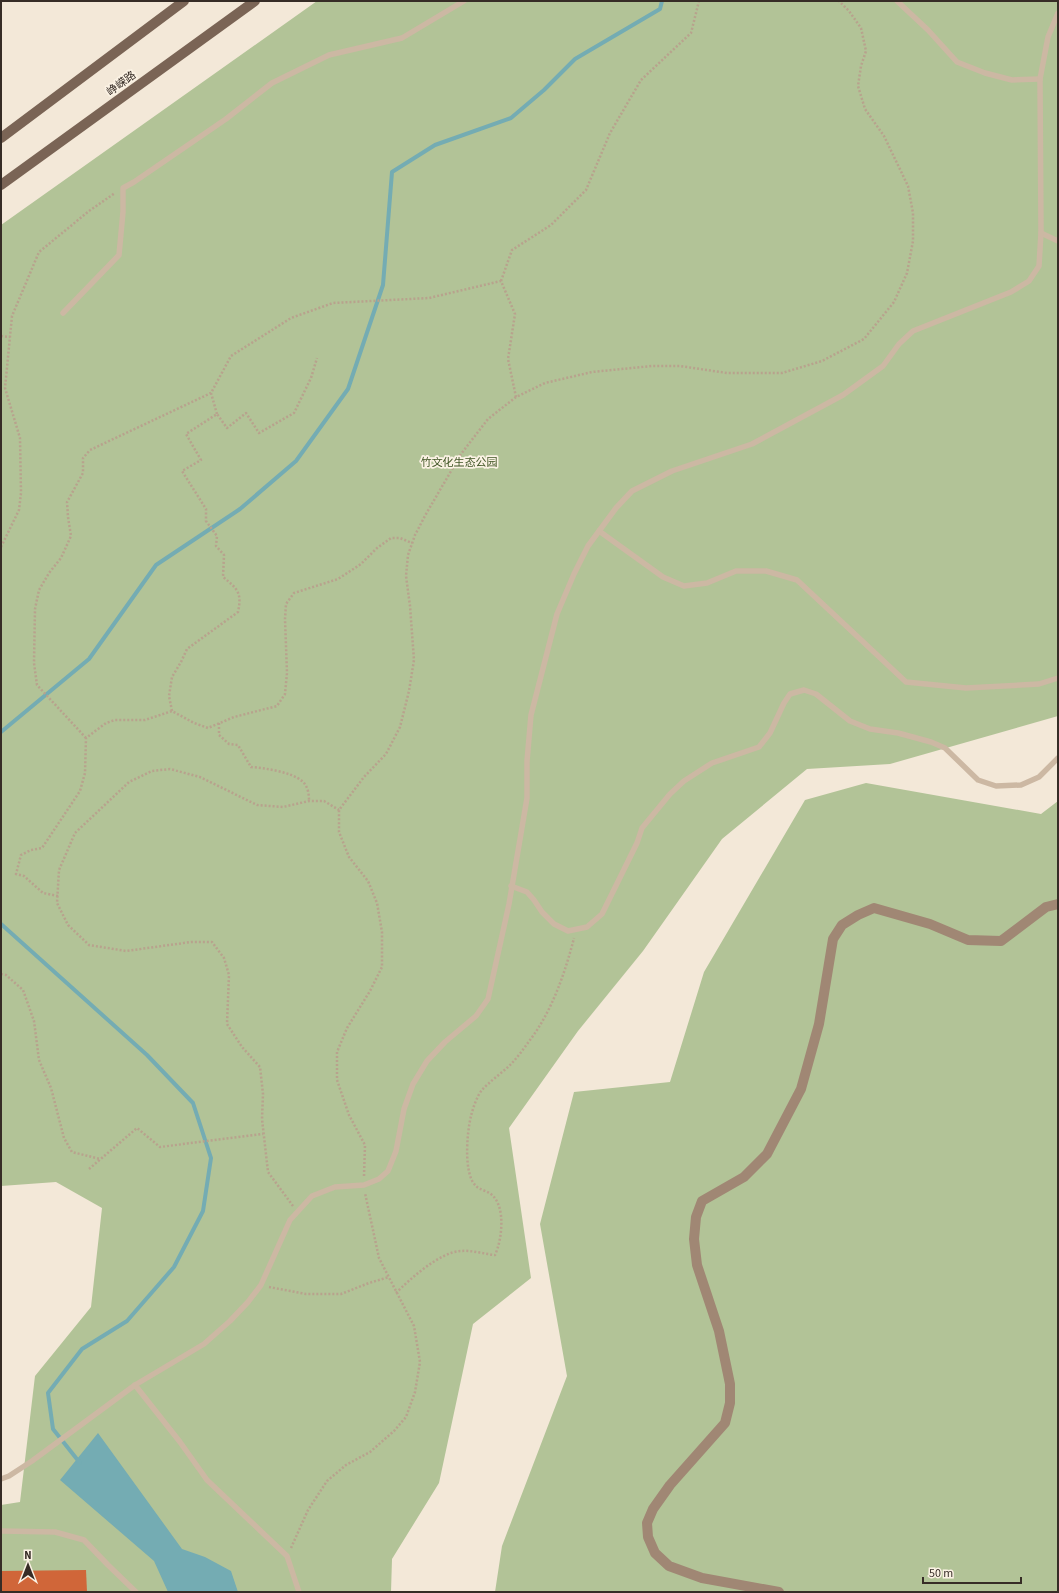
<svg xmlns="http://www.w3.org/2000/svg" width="1059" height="1593" font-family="'Source Sans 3','Noto Sans SC',sans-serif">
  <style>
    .green { fill: #b2c397 }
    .water { fill: #74acb3 }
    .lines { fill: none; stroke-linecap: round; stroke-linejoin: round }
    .stream { stroke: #74acb3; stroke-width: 4 }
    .building { fill: #d06639 }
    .path { stroke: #b8a28d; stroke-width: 2.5; stroke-dasharray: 2 2; stroke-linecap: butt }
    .lane { stroke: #ccb8a3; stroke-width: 5.5 }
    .secondary { stroke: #a08774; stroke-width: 10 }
    .primary { stroke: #7a6455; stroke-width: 10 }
    .labels { text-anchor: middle; stroke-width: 3.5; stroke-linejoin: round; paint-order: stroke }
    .street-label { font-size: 11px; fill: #362c26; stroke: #fbf2e4 }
    .park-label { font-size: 11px; fill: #425727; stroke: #fbf2e4 }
  </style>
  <rect width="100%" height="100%" fill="#f3e8d8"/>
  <g class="green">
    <polygon points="317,1 1058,1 1058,716 890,764 807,769 722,839 643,951 578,1031 509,1128 531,1278 473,1324 439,1483 392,1559 391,1592 1,1592 1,1505 20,1502 35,1376 91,1307 102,1208 56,1182 1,1186 1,225"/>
    <polygon points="866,783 1041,814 1058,801 1058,1592 495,1592 502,1546 567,1376 540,1224 574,1092 670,1082 704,972 805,800"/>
  </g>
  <polygon class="water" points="98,1433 182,1549 205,1557 231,1571 238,1592 168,1592 154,1561 60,1480"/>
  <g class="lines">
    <g class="stream">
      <polyline points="1,732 89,659 156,565 240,509 296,461 348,389 383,285 392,172 435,145 511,118 544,90 575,59 660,9 662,1"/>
      <polyline points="1,924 147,1055 193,1103 211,1158 203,1211 174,1267 127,1321 82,1349 48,1393 53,1429 80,1463"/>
    </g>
  </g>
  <polygon class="building" points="86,1570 87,1592 1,1592 1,1571"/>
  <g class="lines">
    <g class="path">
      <polyline points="501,281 512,250 551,225 586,190 610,133 641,80 691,33 699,1"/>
      <polyline points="1,336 10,337"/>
      <polyline points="217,414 211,393 231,356 291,318 333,303 429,298 501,281 515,314 508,359 516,397"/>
      <polyline points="1,547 19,510 21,493 20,438 5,388 12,316 39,252 89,211 115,193"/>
      <path d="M172,711L169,696L172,677L181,662L187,649L238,612C242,593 238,589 223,577L224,555L216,546L217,536L206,521V509L182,471L201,460L186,434L217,414L227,428L246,413L259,433L294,413L311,378L317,358"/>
      <path d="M219,723V735L229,744L238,745L251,767C265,768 291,772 302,781C308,786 309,794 309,801"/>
      <polyline points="86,738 37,685 34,663 35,609 39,590 49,573 61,558 71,536 68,517 67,502 83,473 83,458 90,450 211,393"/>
      <polyline points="58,896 43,893 24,876 16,874 21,855 31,850 42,848 80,791 85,773 86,738 106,723 115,720 145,720 172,711 194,723 208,728 234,717 277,706 285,694 287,673 285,619 286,604 294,593 338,579 361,564 377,548 391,538 400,538 412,543"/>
      <polyline points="1,974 6,975 23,990 34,1021 39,1060 51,1088 64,1138 72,1152 100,1159"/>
      <polyline points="89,1169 137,1128 160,1147 263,1134"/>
      <polyline points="364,1176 365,1145 349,1115 337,1080 337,1052 347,1028 370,991 382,967 382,932 377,903 368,881 349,857 339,832 339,810 364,777 386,754 400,727 409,691 414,660 410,606 406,576 408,555 415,535 426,514 461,454 488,419 516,397 545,383 592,372 652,366 680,366 727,373 782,373 822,361 864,339 894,302 907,273 913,241 913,213 908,186 884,136 865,109 858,86 861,66 866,51 861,28 849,11 839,1"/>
      <polyline points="293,1206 268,1172 262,1119 263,1094 260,1067 242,1047 227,1024 229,975 224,958 212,942 191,942 126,951 89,945 68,925 57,903 59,870 75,833 129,782 152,771 170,769 200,777 257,805 283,807 309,801 324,801 339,810"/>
      <polyline points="269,1287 306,1294 341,1294 369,1283 389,1277"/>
      <path d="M396,1293C411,1278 440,1252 461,1251C472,1250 484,1254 495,1255C502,1240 506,1207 492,1195C488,1191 480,1190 476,1186C463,1174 467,1132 471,1116C473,1108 477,1096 482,1090C490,1081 502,1073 511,1064C518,1057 524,1048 530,1040C552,1011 565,973 574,938"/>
      <polyline points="291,1548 308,1510 327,1481 346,1465 370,1452 394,1431 406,1417 415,1392 420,1362 414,1326 379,1258 365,1193"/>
    </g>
    <g class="lane">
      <polyline points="897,1 928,30 957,62 985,73 1012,80 1040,79"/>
      <polyline points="1041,233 1058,241"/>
      <polyline points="63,313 119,255 123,212 123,188 134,182 226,119 272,83 329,55 402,38 464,1"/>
      <polyline points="599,531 663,577 684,586 707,583 736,571 766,571 797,580 906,682 966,688 1039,684 1058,678"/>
      <polyline points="511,886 527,892 534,900 542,912 554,924 568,931 587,927 602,914 637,843 642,828 670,794 684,781 712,763 759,747 770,733 784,703 790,694 804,690 816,694 850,721 870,729 898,733 931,742 945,748 978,780 996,786 1021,785 1039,777 1058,758"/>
      <polyline points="135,1385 180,1442 207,1480 287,1556 299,1592"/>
      <polyline points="1,1479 9,1476 32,1461 135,1385 204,1344 230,1321 248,1302 261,1285 290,1220 312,1196 335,1187 364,1185 379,1179 388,1171 396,1151 404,1109 413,1084 427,1061 445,1042 476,1016 488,999 509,904 527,798 527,761 531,715 557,614 574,574 588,546 616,508 632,491 672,471 752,444 843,395 883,366 899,344 913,331 1011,292 1029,281 1039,266 1041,233 1040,79 1048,37 1058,13"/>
      <polyline points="1,1531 55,1532 84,1540 108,1565 136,1592"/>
    </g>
    <polyline class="secondary" points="779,1592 702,1578 669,1566 655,1553 648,1537 647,1523 653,1509 670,1485 725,1423 730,1403 730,1384 719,1331 697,1265 694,1239 696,1217 702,1201 744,1177 767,1154 801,1089 819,1024 833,939 842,925 858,915 874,908 930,924 968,940 1001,941 1046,907 1058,904"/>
    <g class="primary">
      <polyline points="1,138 184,1"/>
      <polyline points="1,185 255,1"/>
    </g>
  </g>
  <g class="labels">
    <g class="street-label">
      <text transform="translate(121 83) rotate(-36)" y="4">峥嵘路</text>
    </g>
    <g class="park-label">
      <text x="459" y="466">竹文化生态公园</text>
    </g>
  </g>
  <rect width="1059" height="1593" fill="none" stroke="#362c26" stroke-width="4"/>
  <g transform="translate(28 1565)" stroke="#fbf2e4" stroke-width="3" paint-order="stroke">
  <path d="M0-3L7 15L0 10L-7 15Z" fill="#362c26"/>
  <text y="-6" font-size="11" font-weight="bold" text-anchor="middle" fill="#362c26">N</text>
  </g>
  <path d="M923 1577v6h98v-6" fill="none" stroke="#362c26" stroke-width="2"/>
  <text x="929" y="1577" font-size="12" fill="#362c26" stroke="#fbf2e4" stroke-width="3" paint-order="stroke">50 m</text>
</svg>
